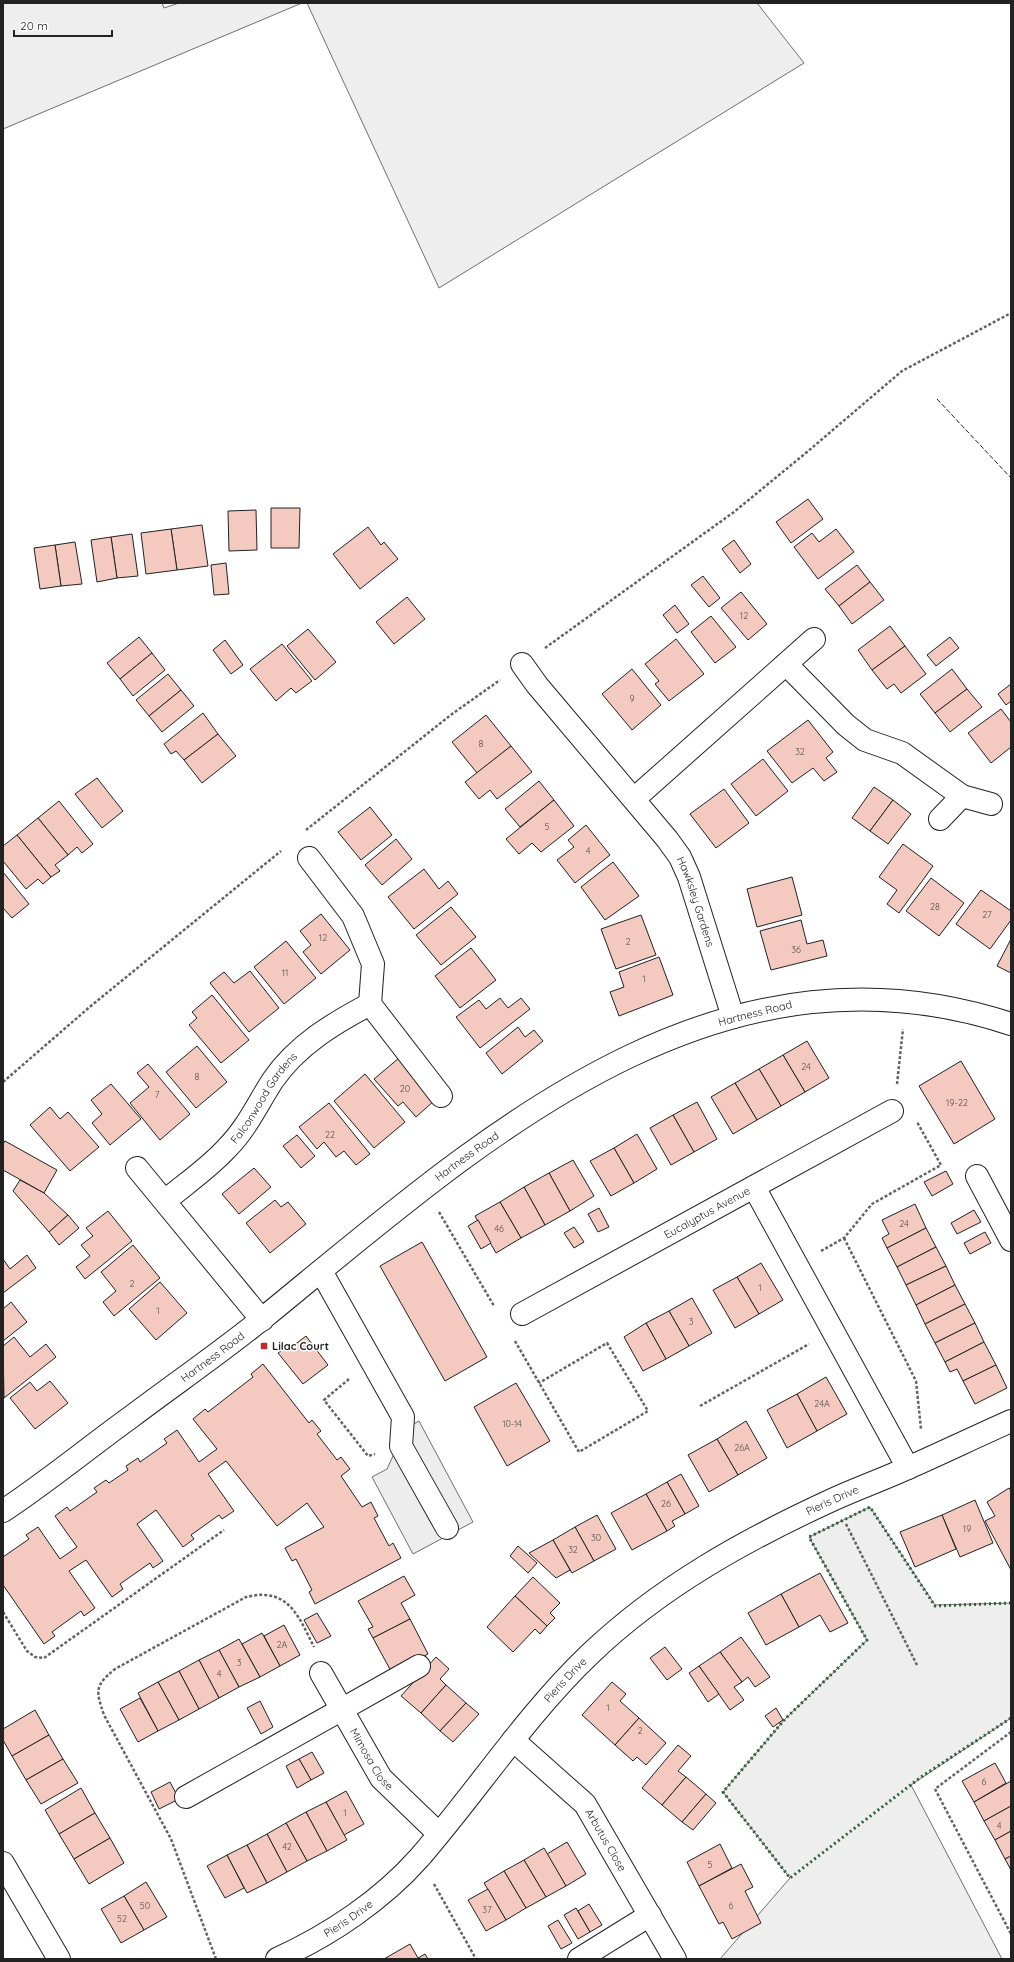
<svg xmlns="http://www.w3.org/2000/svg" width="1014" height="1962" font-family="Quicksand,sans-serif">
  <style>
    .green { fill: #eee; stroke: #6f6f6f }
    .parking { fill: #ededed; stroke: #6f6f6f }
    .building { fill: #f3c9c0; stroke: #222 }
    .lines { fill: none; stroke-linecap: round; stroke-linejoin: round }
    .minor-casing { stroke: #222; stroke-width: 24 }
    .path { stroke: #646464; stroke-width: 2.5; stroke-dasharray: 3 2; stroke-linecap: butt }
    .minor { stroke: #fff; stroke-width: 22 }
    .hedge { stroke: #2f5e38; stroke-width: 3; stroke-dasharray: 2 3; stroke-linecap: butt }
    .fence { stroke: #222; stroke-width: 1; stroke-dasharray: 5 2; stroke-linecap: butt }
    .poi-dot { fill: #c62828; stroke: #fff; stroke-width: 1.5 }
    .labels { text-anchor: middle; stroke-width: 3; stroke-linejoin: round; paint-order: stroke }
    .number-label { font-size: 9px; fill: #564c4a }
    .street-label { font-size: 11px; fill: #222; stroke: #fff }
    .poi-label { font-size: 11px; font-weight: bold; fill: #222; stroke: #fff; text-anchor: start }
  </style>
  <rect width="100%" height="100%" fill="#fff"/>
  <g class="green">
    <polygon points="3,3 162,3 164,8 179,3 302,3 3,129"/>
    <polygon points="307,3 757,3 804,63 439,288"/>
    <polygon points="870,1507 935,1605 1011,1603 1011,1718 911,1785 1002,1959 720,1959 790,1878 723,1792 785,1719 867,1640 809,1537"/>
  </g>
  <polygon class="parking" points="419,1421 473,1522 413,1554 372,1477 387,1469 406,1428"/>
  <g class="building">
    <polygon points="808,499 823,519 791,543 776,522"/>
    <polygon points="271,508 300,508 299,548 271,548"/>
    <polygon points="256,510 257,550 229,551 228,511"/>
    <polygon points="202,525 208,566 177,570 171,529"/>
    <polygon points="368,527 381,545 384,542 398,559 360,589 333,554"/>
    <polygon points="171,529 177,570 146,574 141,533"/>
    <polygon points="836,529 854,552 818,579 794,547 812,533 819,542"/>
    <polygon points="132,534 138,576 117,578 111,537"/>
    <polygon points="111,537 117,578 97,582 91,540"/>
    <polygon points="734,540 751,564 740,573 722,549"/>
    <polygon points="75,542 82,584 61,586 55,545"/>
    <polygon points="55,545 61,586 40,589 34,548"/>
    <polygon points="226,563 229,594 214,595 211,565"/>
    <polygon points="857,565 870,582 839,606 825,589"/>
    <polygon points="703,576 720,598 709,607 691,585"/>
    <polygon points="870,582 884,600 852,624 839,606"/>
    <polygon points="741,592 767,624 748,640 721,608"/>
    <polygon points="407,597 425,619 394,644 376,622"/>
    <polygon points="675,605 689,624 677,633 663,615"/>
    <polygon points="711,616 736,647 715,663 691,632"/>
    <polygon points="890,626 905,646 872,670 858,650"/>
    <polygon points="308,629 336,662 315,680 287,646"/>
    <polygon points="139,637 152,653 120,679 107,663"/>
    <polygon points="950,637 959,648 936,666 927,655"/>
    <polygon points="676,639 704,674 669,701 655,684 659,681 645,664"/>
    <polygon points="225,640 243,665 231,674 213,650"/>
    <polygon points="282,644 312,681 296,693 291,688 276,701 250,669"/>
    <polygon points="905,646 926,674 901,693 894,684 887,689 872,670"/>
    <polygon points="152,653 165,670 133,696 120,679"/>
    <polygon points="632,669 661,705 632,730 602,694"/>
    <polygon points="952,669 967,689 935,713 920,694"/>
    <polygon points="168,674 181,690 149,716 136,700"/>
    <polygon points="1011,684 1011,701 1006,705 998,694"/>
    <polygon points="967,689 982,707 950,732 935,713"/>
    <polygon points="181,690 194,706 162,732 149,716"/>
    <polygon points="1001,709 1011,722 1011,747 991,763 968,733"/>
    <polygon points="203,713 218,734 184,760 176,751 171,754 164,744"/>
    <polygon points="486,715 511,746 477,773 452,742"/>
    <polygon points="808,720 833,752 826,758 837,772 824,781 813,768 792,783 767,751"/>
    <polygon points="218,734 236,756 202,783 184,760"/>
    <polygon points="511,746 532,772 497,799 490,790 479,799 465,782"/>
    <polygon points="763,759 788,791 756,816 731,784"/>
    <polygon points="97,778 123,811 102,828 75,794"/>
    <polygon points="539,781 554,800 520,827 505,809"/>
    <polygon points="874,787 893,800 870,831 852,818"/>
    <polygon points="724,789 749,823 716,848 690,814"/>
    <polygon points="554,800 574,826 541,852 532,843 519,854 506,839"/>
    <polygon points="893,800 911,814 888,844 870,831"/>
    <polygon points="59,801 93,844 82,853 77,847 68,855 38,818"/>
    <polygon points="370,807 392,835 361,860 338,832"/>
    <polygon points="38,818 68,855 55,865 60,871 51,877 17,835"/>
    <polygon points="586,825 610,855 575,883 557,860 574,847 568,840"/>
    <polygon points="17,835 51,877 43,884 38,879 26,889 3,861 3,846"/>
    <polygon points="396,839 412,859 382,885 365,865"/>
    <polygon points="903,844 933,866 899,913 887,904 897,890 879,877"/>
    <polygon points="613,862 639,896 605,920 581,887"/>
    <polygon points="424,869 439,889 448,881 458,894 414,929 388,897"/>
    <polygon points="3,872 29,904 12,918 3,908"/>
    <polygon points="792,877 802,915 757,927 747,889"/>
    <polygon points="931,878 964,903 939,936 906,911"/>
    <polygon points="981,890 1011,911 1011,920 990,949 956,924"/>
    <polygon points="451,907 476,937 441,965 416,935"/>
    <polygon points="321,914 350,950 321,974 303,952 311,945 300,931"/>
    <polygon points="641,915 656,955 616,969 601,929"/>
    <polygon points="801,920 807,944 823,940 827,956 771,970 760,931"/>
    <polygon points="1011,939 1011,973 997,966"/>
    <polygon points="286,941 316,978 284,1004 254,967"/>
    <polygon points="471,948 496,980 460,1008 435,976"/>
    <polygon points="659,957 673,995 619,1016 610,992 624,987 619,972"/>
    <polygon points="250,971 279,1008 249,1032 210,983 224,972 234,983"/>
    <polygon points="212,995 249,1040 221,1063 189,1025 197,1018 192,1012"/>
    <polygon points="500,998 508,1008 521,998 530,1009 480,1048 456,1017 479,1000 486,1009"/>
    <polygon points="518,1027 525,1037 534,1030 543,1041 502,1074 486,1053"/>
    <polygon points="807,1041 829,1078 805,1092 783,1055"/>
    <polygon points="197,1046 227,1082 196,1108 166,1072"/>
    <polygon points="783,1055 805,1092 781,1106 759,1069"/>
    <polygon points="399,1058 435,1100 416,1117 403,1102 398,1106 374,1079"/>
    <polygon points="961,1061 995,1119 954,1144 919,1086"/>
    <polygon points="148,1064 190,1114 160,1140 130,1103 149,1087 137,1073"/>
    <polygon points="759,1069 781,1106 757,1120 735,1083"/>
    <polygon points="365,1074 405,1122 374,1148 334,1101"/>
    <polygon points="735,1083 757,1120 733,1134 711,1097"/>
    <polygon points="111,1084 141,1119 110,1145 92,1123 102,1114 91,1100"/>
    <polygon points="697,1102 717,1139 694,1152 673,1115"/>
    <polygon points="329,1103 370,1154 356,1165 344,1151 336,1157 324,1142 317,1149 299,1127"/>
    <polygon points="50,1107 60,1119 68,1112 99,1147 70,1171 30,1125"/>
    <polygon points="673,1115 694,1152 671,1165 650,1128"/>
    <polygon points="637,1134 657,1169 634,1183 614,1148"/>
    <polygon points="297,1135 315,1156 301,1168 283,1146"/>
    <polygon points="5,1141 57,1170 44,1193 3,1170 3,1144"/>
    <polygon points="614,1148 634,1183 611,1196 590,1161"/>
    <polygon points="573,1160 594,1196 570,1211 549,1173"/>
    <polygon points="254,1168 271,1187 239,1214 222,1194"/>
    <polygon points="946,1171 953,1184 932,1196 924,1182"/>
    <polygon points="549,1173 570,1211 545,1225 524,1187"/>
    <polygon points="20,1180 44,1193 68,1215 49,1232 13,1191"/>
    <polygon points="524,1187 545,1225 521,1238 500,1202"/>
    <polygon points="275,1200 281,1207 288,1202 306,1224 270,1253 246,1223"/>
    <polygon points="500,1202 521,1238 496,1253 475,1216"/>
    <polygon points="915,1204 926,1228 887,1248 882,1238 889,1234 882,1220"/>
    <polygon points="599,1208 609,1227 598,1232 588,1214"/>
    <polygon points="974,1210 981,1222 957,1234 951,1223"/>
    <polygon points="108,1211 132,1241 85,1279 76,1267 90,1256 81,1245 93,1236 86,1228"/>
    <polygon points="68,1215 79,1228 59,1245 49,1232"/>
    <polygon points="478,1220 491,1243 481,1249 468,1226"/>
    <polygon points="574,1227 584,1242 574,1248 564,1233"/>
    <polygon points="926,1228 936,1247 897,1267 887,1248"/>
    <polygon points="985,1232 991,1243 970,1254 964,1243"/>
    <polygon points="422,1242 487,1357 445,1381 380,1266"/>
    <polygon points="133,1245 160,1278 114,1316 103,1302 116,1291 101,1272"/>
    <polygon points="936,1247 946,1266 906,1285 897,1267"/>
    <polygon points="27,1255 36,1268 3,1293 3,1259 10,1269"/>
    <polygon points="761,1263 783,1300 759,1314 737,1277"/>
    <polygon points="946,1266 955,1285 916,1305 906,1285"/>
    <polygon points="737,1277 759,1314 735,1328 713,1290"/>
    <polygon points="160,1282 187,1313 156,1340 129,1309"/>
    <polygon points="955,1285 965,1304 925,1324 916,1305"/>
    <polygon points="692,1298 712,1333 689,1346 669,1311"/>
    <polygon points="11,1302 27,1322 3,1341 3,1309"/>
    <polygon points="965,1304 975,1323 935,1343 925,1324"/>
    <polygon points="669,1311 689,1346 666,1359 646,1323"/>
    <polygon points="646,1323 666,1359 643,1371 624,1337"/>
    <polygon points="975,1323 984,1342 945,1362 935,1343"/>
    <polygon points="306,1336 328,1365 303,1384 278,1353 290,1344 293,1346"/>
    <polygon points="14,1337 30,1357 46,1344 56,1357 4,1398 3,1346"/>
    <polygon points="984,1342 996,1365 963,1381 957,1369 950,1372 945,1362"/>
    <polygon points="263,1364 309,1423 312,1420 321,1431 317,1434 337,1460 341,1457 350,1469 341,1476 362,1507 371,1502 378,1516 374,1518 389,1546 393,1543 401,1558 315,1604 309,1592 312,1590 296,1559 292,1561 285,1548 324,1527 307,1503 277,1526 226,1461 208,1474 234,1511 222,1519 219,1515 191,1535 194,1539 183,1547 156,1510 137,1524 163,1561 153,1568 150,1563 120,1584 123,1589 112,1597 86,1560 69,1571 95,1608 84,1616 81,1611 52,1632 55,1636 44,1644 3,1585 3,1557 29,1539 26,1535 38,1527 60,1559 77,1547 55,1516 67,1507 70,1511 97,1492 94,1488 106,1480 109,1483 128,1470 126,1466 138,1458 140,1462 167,1443 164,1439 177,1430 199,1462 217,1449 193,1419 205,1409 208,1412 253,1377 251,1374"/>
    <polygon points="996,1365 1007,1388 975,1404 963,1381"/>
    <polygon points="826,1377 847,1414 817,1431 797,1394"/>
    <polygon points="50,1381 68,1403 35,1429 10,1398 30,1382 37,1391"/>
    <polygon points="516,1383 550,1441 507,1466 474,1407"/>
    <polygon points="797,1394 817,1431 787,1448 767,1410"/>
    <polygon points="746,1421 767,1458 738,1475 717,1439"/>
    <polygon points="717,1439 738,1475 709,1492 688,1455"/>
    <polygon points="681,1474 699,1506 685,1514 667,1482"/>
    <polygon points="667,1482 685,1514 672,1521 675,1526 667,1531 646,1494"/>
    <polygon points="1009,1488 1011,1491 1011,1570 985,1521 995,1516 987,1502"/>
    <polygon points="646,1494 667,1531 632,1550 611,1513"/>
    <polygon points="975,1500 993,1543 960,1557 942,1515"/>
    <polygon points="597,1515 616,1549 594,1561 575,1527"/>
    <polygon points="942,1515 956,1549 915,1567 900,1532"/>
    <polygon points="575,1527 594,1561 572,1573 553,1540"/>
    <polygon points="553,1540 570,1570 556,1578 529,1553"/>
    <polygon points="518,1546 537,1563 528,1573 510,1556"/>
    <polygon points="820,1573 848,1623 830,1632 820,1615 799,1627 781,1594"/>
    <polygon points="404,1576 415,1595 401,1603 410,1619 373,1638 368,1629 373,1627 358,1601"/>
    <polygon points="533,1577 560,1603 550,1613 555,1618 547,1626 515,1596"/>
    <polygon points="781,1594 799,1627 766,1645 748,1613"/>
    <polygon points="515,1596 547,1626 540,1634 535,1629 513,1652 487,1627"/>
    <polygon points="317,1613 331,1636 317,1643 304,1620"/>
    <polygon points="410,1619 428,1654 392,1673 373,1638"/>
    <polygon points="284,1625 300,1655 280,1666 264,1636"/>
    <polygon points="262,1633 280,1666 260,1677 242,1644"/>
    <polygon points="741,1637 770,1677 755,1687 748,1677 742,1682 720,1652"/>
    <polygon points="239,1639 260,1677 239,1687 219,1650"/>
    <polygon points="665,1647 682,1669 667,1680 650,1658"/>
    <polygon points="219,1650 239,1687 219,1698 199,1660"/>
    <polygon points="720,1652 742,1682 734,1687 744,1700 730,1710 699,1666"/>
    <polygon points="436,1657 449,1669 440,1679 446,1685 421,1713 401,1696"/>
    <polygon points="199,1660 219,1698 199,1709 179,1671"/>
    <polygon points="699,1666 719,1694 708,1702 689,1673"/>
    <polygon points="179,1671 199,1709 179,1720 158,1682"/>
    <polygon points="158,1682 179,1720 158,1731 138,1693"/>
    <polygon points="612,1682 626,1694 620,1701 639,1718 615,1745 582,1715"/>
    <polygon points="446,1685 466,1703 440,1731 421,1713"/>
    <polygon points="140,1698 158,1731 138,1742 120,1709"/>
    <polygon points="260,1701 273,1727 261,1734 247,1708"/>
    <polygon points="466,1703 479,1714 453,1742 440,1731"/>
    <polygon points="776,1708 783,1720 773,1727 765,1716"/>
    <polygon points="35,1710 49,1735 12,1756 3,1740 3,1729"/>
    <polygon points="639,1718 666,1743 646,1765 637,1757 633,1761 615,1745"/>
    <polygon points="49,1735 63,1759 26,1780 12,1756"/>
    <polygon points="678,1745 691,1756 678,1771 686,1777 662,1805 642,1788"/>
    <polygon points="312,1752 324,1773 311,1780 299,1759"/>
    <polygon points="63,1759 78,1783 41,1804 26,1780"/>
    <polygon points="299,1759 311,1780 297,1788 286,1766"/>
    <polygon points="995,1763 1006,1783 974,1802 962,1781"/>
    <polygon points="686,1777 706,1794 682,1822 662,1805"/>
    <polygon points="1011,1781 1011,1806 984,1821 974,1802"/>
    <polygon points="170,1782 179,1799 159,1809 151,1792"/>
    <polygon points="81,1788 95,1813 59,1834 45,1810"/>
    <polygon points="346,1791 364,1824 344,1835 326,1802"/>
    <polygon points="706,1794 716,1803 693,1830 682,1822"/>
    <polygon points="326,1802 347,1840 327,1851 306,1812"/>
    <polygon points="1011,1806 1011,1831 995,1840 984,1821"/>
    <polygon points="306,1812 327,1851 307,1861 286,1823"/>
    <polygon points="95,1813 110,1838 74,1859 59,1834"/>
    <polygon points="286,1823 307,1861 287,1872 267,1834"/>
    <polygon points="1011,1831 1011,1856 1005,1859 995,1840"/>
    <polygon points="267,1834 287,1872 267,1883 247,1845"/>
    <polygon points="110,1838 124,1863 89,1884 74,1859"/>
    <polygon points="567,1842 586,1874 566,1886 547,1854"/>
    <polygon points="720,1844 732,1868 699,1886 687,1862"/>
    <polygon points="247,1845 267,1883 247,1893 227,1855"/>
    <polygon points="544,1848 566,1886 546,1897 524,1860"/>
    <polygon points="227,1855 244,1888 225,1898 207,1866"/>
    <polygon points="1011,1856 1011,1870 1005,1859"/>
    <polygon points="524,1860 546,1897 526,1908 504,1871"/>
    <polygon points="741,1864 753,1887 745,1891 761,1923 732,1939 723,1922 719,1924 699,1886"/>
    <polygon points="504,1871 526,1908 506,1920 484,1883"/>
    <polygon points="146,1882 167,1917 144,1930 124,1896"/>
    <polygon points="488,1889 506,1920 486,1931 468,1900"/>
    <polygon points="124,1896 144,1930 121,1943 101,1909"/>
    <polygon points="589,1904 602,1925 590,1932 578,1911"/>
    <polygon points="576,1908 590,1932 578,1939 564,1915"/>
    <polygon points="558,1920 572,1943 561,1949 548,1926"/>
    <polygon points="410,1944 418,1958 425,1954 428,1959 384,1959"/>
  </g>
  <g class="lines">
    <defs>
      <g id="minor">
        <path id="s1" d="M522,664L537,685L667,839L680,857L689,877L733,1017"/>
        <polyline points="786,664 846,725 865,740 902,753 962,796 991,804"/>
        <polyline points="634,799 814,639"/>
        <polyline points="940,819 962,796"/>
        <polyline points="309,858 353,916 373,964 370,1004 441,1096"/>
        <polyline points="137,1168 262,1320"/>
        <polyline points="977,1176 1011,1240"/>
        <polyline points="754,1187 908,1468"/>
        <path id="s2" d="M165,1201C185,1184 209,1168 227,1148C247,1128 258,1103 273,1080C297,1045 334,1023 370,1004"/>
        <polyline points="321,1271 403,1417 401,1446 447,1528"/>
        <path id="s3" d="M522,1314L892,1111"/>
        <path id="s4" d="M3,1511C47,1482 88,1448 131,1417C176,1383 223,1351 267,1315C480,1141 713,926 1011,1024"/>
        <path id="s5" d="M321,1673L381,1778L438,1833"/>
        <path id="s6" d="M513,1740L585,1804L675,1959"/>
        <polyline points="186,1797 419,1666"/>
        <polyline points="3,1863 59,1959"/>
        <path id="s7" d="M277,1959C330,1935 382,1900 420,1857C478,1790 526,1715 590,1654C660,1587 745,1540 832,1500C858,1488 884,1479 910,1467C944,1452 977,1436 1011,1421"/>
        <polyline points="579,1959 650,1915"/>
      </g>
    </defs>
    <use href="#minor" class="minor-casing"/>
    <g class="path">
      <polyline points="545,648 734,512 807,452 902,371 1011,313"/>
      <polyline points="306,830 452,714 500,680"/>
      <polyline points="3,1082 92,1005 281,851"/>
      <polyline points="897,1084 903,1029"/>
      <polyline points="439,1212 494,1306"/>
      <polyline points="844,1238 916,1381 921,1429"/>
      <polyline points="821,1251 844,1238 872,1204 941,1165 917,1122"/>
      <polyline points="515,1341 579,1452 648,1411 607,1343 539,1383"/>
      <polyline points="349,1379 324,1400 368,1456 375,1454"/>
      <polyline points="700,1406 809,1344"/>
      <polyline points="846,1524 917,1665"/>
      <polyline points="3,1612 27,1651 35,1657 44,1658 224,1530"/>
      <polyline points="1011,1732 935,1789 1011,1934"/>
      <polyline points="434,1884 476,1959"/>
      <path d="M216,1959L171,1839L104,1715C96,1691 94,1686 115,1669L246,1597C252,1596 259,1594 265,1595C293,1596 303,1626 314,1647"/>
    </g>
    <use href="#minor" class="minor"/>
    <polyline class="hedge" points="1011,1603 935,1606 870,1507 809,1537 867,1640 785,1719 723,1792 790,1878 921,1777 1011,1718"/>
    <polyline class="fence" points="937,399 1011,478"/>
  </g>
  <rect class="poi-dot" x="260" y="1342" width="8" height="8" rx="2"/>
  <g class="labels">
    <g class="number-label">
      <text x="744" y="619">12</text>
      <text x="632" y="702">9</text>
      <text x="481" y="747">8</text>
      <text x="800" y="755">32</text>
      <text x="547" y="830">5</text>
      <text x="588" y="854">4</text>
      <text x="935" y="910">28</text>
      <text x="987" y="918">27</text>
      <text x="323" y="941">12</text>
      <text x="628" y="945">2</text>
      <text x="796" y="953">36</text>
      <text x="285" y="976">11</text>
      <text x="644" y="982">1</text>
      <text x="806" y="1070">24</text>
      <text x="197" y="1080">8</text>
      <text x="405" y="1092">20</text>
      <text x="157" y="1098">7</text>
      <text x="957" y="1106">19-22</text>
      <text x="330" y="1138">22</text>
      <text x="904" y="1227">24</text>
      <text x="499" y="1232">46</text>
      <text x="132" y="1287">2</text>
      <text x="760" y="1291">1</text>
      <text x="158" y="1314">1</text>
      <text x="691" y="1325">3</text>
      <text x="822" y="1407">24A</text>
      <text x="512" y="1427">10-14</text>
      <text x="742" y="1451">26A</text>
      <text x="666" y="1507">26</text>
      <text x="967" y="1532">19</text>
      <text x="596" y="1541">30</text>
      <text x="573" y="1553">32</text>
      <text x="282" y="1648">2A</text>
      <text x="239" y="1666">3</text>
      <text x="219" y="1677">4</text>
      <text x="608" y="1711">1</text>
      <text x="640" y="1734">2</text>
      <text x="984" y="1785">6</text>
      <text x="345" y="1816">1</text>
      <text x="999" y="1829">4</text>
      <text x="287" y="1850">42</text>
      <text x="710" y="1868">5</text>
      <text x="145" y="1909">50</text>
      <text x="731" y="1909">6</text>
      <text x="487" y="1913">37</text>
      <text x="122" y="1922">52</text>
    </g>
    <g class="street-label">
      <text dy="4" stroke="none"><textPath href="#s1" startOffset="297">Hawksley Gardens</textPath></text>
      <text transform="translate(755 1013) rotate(-14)" y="4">Hartness Road</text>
      <text dy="4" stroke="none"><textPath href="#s2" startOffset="144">Falconwood Gardens</textPath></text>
      <text dy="4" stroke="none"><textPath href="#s4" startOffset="584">Hartness Road</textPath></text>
      <text dy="4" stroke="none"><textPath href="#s3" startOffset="211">Eucalyptus Avenue</textPath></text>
      <text dy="4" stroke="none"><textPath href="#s4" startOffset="260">Hartness Road</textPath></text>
      <text dy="4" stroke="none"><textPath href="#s7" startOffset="730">Pieris Drive</textPath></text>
      <text dy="4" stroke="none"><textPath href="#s7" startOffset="406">Pieris Drive</textPath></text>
      <text dy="4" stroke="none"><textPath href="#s5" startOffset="100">Mimosa Close</textPath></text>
      <text dy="4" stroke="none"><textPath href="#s6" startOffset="138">Arbutus Close</textPath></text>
      <text dy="4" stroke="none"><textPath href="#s7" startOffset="82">Pieris Drive</textPath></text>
    </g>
    <g class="poi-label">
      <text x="272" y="1350">Lilac Court</text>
    </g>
  </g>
  <rect width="1014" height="1962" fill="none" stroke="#222222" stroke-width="8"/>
  <path d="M14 30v6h98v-6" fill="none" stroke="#222222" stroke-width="2"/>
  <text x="20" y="30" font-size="12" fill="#222222" stroke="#ffffff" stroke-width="3" paint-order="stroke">20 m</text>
</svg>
